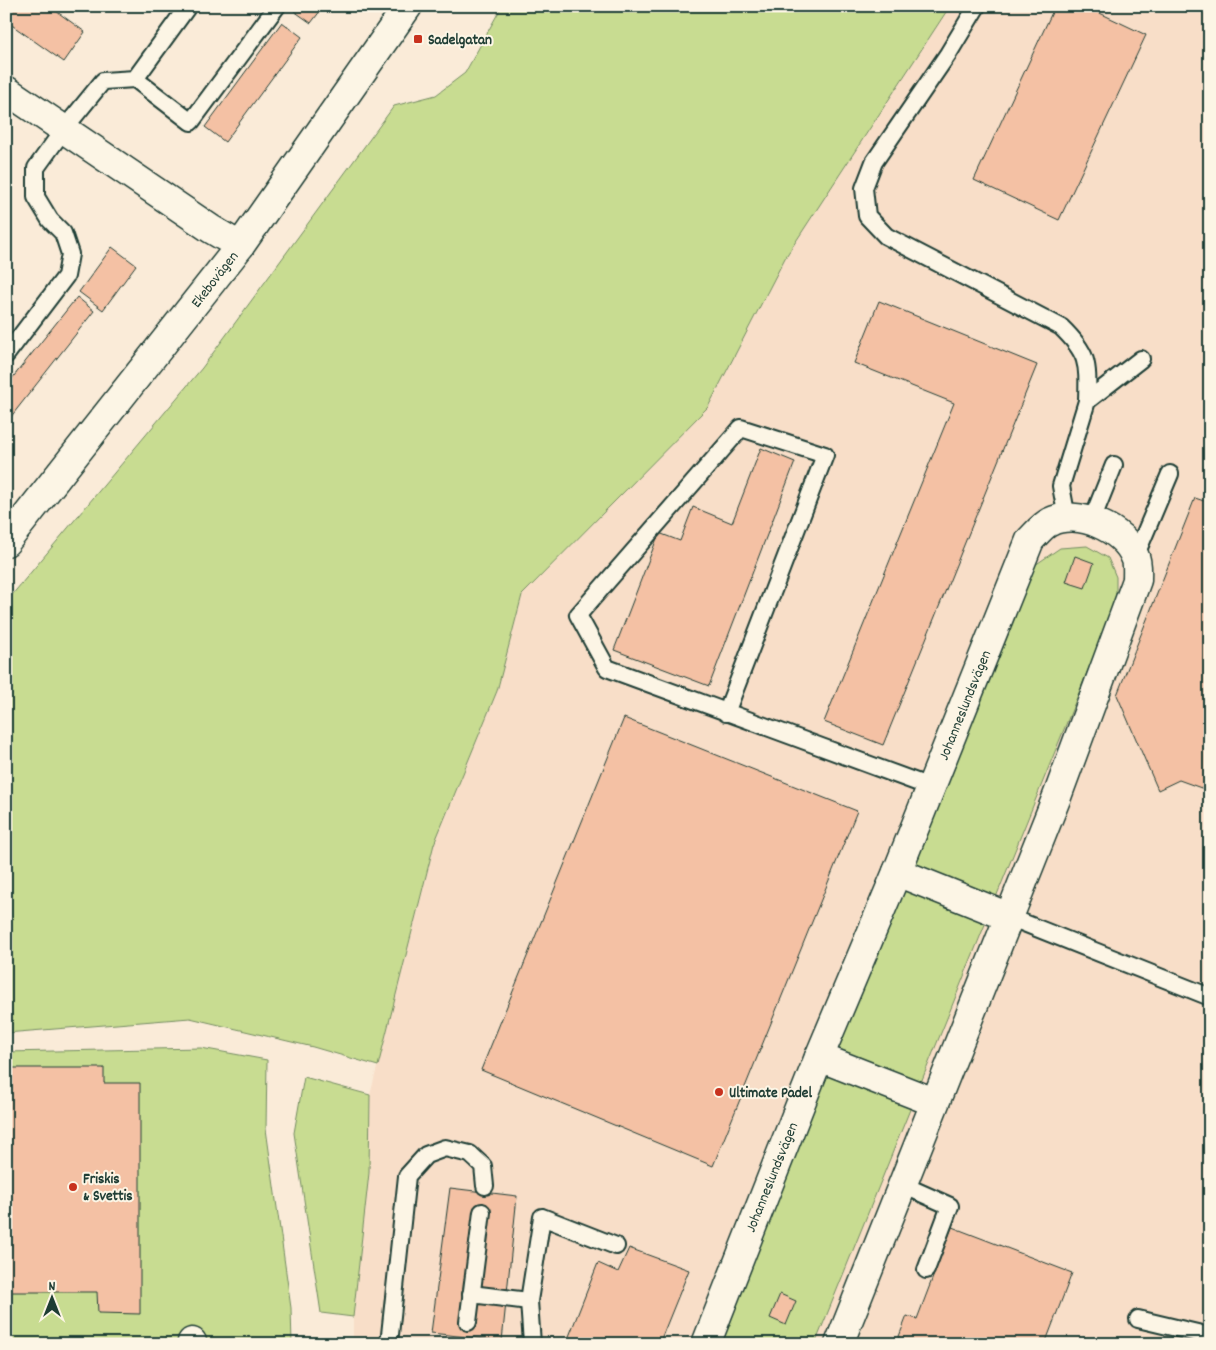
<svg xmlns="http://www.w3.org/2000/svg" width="1216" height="1350" font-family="Dekko,sans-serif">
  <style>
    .built { fill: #f8dec8 }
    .green { fill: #c8dc91; stroke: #748c62 }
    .building { fill: #f4c1a4; stroke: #1f3d34 }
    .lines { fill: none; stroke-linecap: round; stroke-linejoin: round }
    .service-casing { stroke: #1f3d34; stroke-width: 20 }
    .minor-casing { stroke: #1f3d34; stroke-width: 31 }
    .tertiary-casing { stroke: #1f3d34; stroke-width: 31 }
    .service { stroke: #fcf5e5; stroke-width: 16 }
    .minor { stroke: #fcf5e5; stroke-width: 28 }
    .tertiary { stroke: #fcf5e5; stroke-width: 28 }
    .poi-dot { fill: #c8321e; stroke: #fcf5e5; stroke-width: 2 }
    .labels { text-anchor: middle; stroke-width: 4; stroke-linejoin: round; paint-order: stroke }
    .poi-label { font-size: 15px; font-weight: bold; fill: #1f3d34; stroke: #fcf5e5; text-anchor: start }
    .street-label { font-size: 15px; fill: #1f3d34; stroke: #fcf5e5 }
  </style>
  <rect width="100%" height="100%" fill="#faebd8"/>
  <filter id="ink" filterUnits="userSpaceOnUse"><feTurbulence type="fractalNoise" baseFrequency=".02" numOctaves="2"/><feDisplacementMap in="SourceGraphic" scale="10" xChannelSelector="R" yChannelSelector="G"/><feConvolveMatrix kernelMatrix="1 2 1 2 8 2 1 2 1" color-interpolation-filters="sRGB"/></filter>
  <g filter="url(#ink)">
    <polygon class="built" points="950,6 1210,6 1210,1344 353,1344 353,1317 369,1173 370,1095 434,844 497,691 522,595 708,407 785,258"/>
    <g class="green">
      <polygon points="502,6 950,6 785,258 708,407 522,595 497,691 434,844 378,1066 313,1047 190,1018 6,1033 6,602 202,368 394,106 436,95 465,73"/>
      <polygon points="1087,546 1108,558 1116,577 1116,601 815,1344 716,1344 1035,565 1060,548"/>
      <polygon points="201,1048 267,1060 266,1129 291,1308 292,1344 6,1344 6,1052"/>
      <polygon points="304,1077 370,1095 369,1173 353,1317 321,1313 294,1133"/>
    </g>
    <g class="building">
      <polygon points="6,6 49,6 85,32 64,62 6,21"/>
      <polygon points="297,6 324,6 311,23 294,11"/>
      <polygon points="1055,6 1085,6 1146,35 1059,220 974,180"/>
      <polygon points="1163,6 1210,6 1210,11 1163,8"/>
      <polygon points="282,22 302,37 225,142 205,127"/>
      <polygon points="112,247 136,265 103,310 79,292"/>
      <polygon points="77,297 94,311 6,423 6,386"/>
      <polygon points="879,301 1037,365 883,745 824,722 954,403 854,363"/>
      <polygon points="761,448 795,462 709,686 614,650 659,533 680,541 693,507 732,523"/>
      <polygon points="1195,498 1210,503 1210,799 1204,789 1179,780 1158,790 1117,695"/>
      <polygon points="1075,556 1094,563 1085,588 1066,582"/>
      <polygon points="624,718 857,811 713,1166 481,1070"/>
      <polygon points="6,1068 104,1068 104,1083 140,1083 140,1314 98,1313 97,1292 6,1292"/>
      <polygon points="450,1188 517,1196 502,1341 431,1333"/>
      <polygon points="952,1227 1072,1273 1045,1344 1018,1342 1017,1344 896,1344 907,1316 917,1319"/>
      <polygon points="629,1248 689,1270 659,1344 566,1344 598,1263 618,1272"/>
      <polygon points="780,1294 796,1301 786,1325 770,1318"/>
    </g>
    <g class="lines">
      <defs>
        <g id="service">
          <path d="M977,6L948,54L874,162L864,188L867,216L886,236L1061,327C1089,354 1088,363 1087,401"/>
          <polyline points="135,79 188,6"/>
          <polyline points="6,355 66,276 70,254 63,233 50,220 36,197 36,168 64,129 103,81 135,79 191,122 277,6"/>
          <polyline points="1067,518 1061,486 1087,401 1141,359"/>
          <polyline points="1092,520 1114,465"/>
          <polyline points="1135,557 1170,474"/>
          <polyline points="726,713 825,455 741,428 578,615 607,668 930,787"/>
          <polyline points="1009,917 1210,997"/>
          <polyline points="903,1185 950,1206 926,1270"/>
          <polyline points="471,1294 529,1301"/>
          <polyline points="1138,1319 1210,1336"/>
          <polyline points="468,1322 482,1212"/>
          <polyline points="389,1344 407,1176 426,1155 445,1148 470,1154 483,1166 485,1186"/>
          <polyline points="532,1344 529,1301 542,1217 616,1246"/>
        </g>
        <g id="minor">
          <polyline points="6,90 211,229 240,246"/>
          <polyline points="897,872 1009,917"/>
          <polyline points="819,1057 934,1102"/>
          <polyline points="192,1344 192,1342"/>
          <path d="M706,1344L819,1057L897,872L1030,540C1036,534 1043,525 1050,522C1077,508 1125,529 1135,557C1138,563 1137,573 1137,580L1058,794L839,1344"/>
        </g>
        <polyline id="tertiary" points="6,542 240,246 408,6"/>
      </defs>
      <use href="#service" class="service-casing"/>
      <use href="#minor" class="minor-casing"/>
      <use href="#tertiary" class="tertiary-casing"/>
      <use href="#service" class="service"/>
      <use href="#minor" class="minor"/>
      <use href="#tertiary" class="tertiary"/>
    </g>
  </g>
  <g class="poi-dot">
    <rect x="413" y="34" width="10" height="10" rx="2.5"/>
    <circle cx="719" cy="1092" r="5"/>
    <circle cx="73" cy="1187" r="5"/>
  </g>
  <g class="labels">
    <g class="poi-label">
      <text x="428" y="44">Sadelgatan</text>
      <text x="729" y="1097">Ultimate Padel</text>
      <text x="83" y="1183">Friskis<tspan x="83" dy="17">&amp; Svettis</tspan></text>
    </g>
    <g class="street-label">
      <text transform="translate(214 279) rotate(-52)" y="5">Ekebovägen</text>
      <text transform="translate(964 705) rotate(-68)" y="5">Johanneslundsvägen</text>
      <text transform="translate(771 1177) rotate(-68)" y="5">Johanneslundsvägen</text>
    </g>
  </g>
  <rect width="1216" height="1350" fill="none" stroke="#fcf5e5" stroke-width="25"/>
  <rect x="12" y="12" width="1191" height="1325" fill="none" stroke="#1f3d34" stroke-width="2" filter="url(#ink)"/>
  <g transform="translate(52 1298)" stroke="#fcf5e5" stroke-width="4" paint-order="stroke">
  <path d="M0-4L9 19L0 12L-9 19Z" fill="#1f3d34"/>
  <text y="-8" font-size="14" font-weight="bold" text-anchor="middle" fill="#1f3d34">N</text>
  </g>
</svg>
